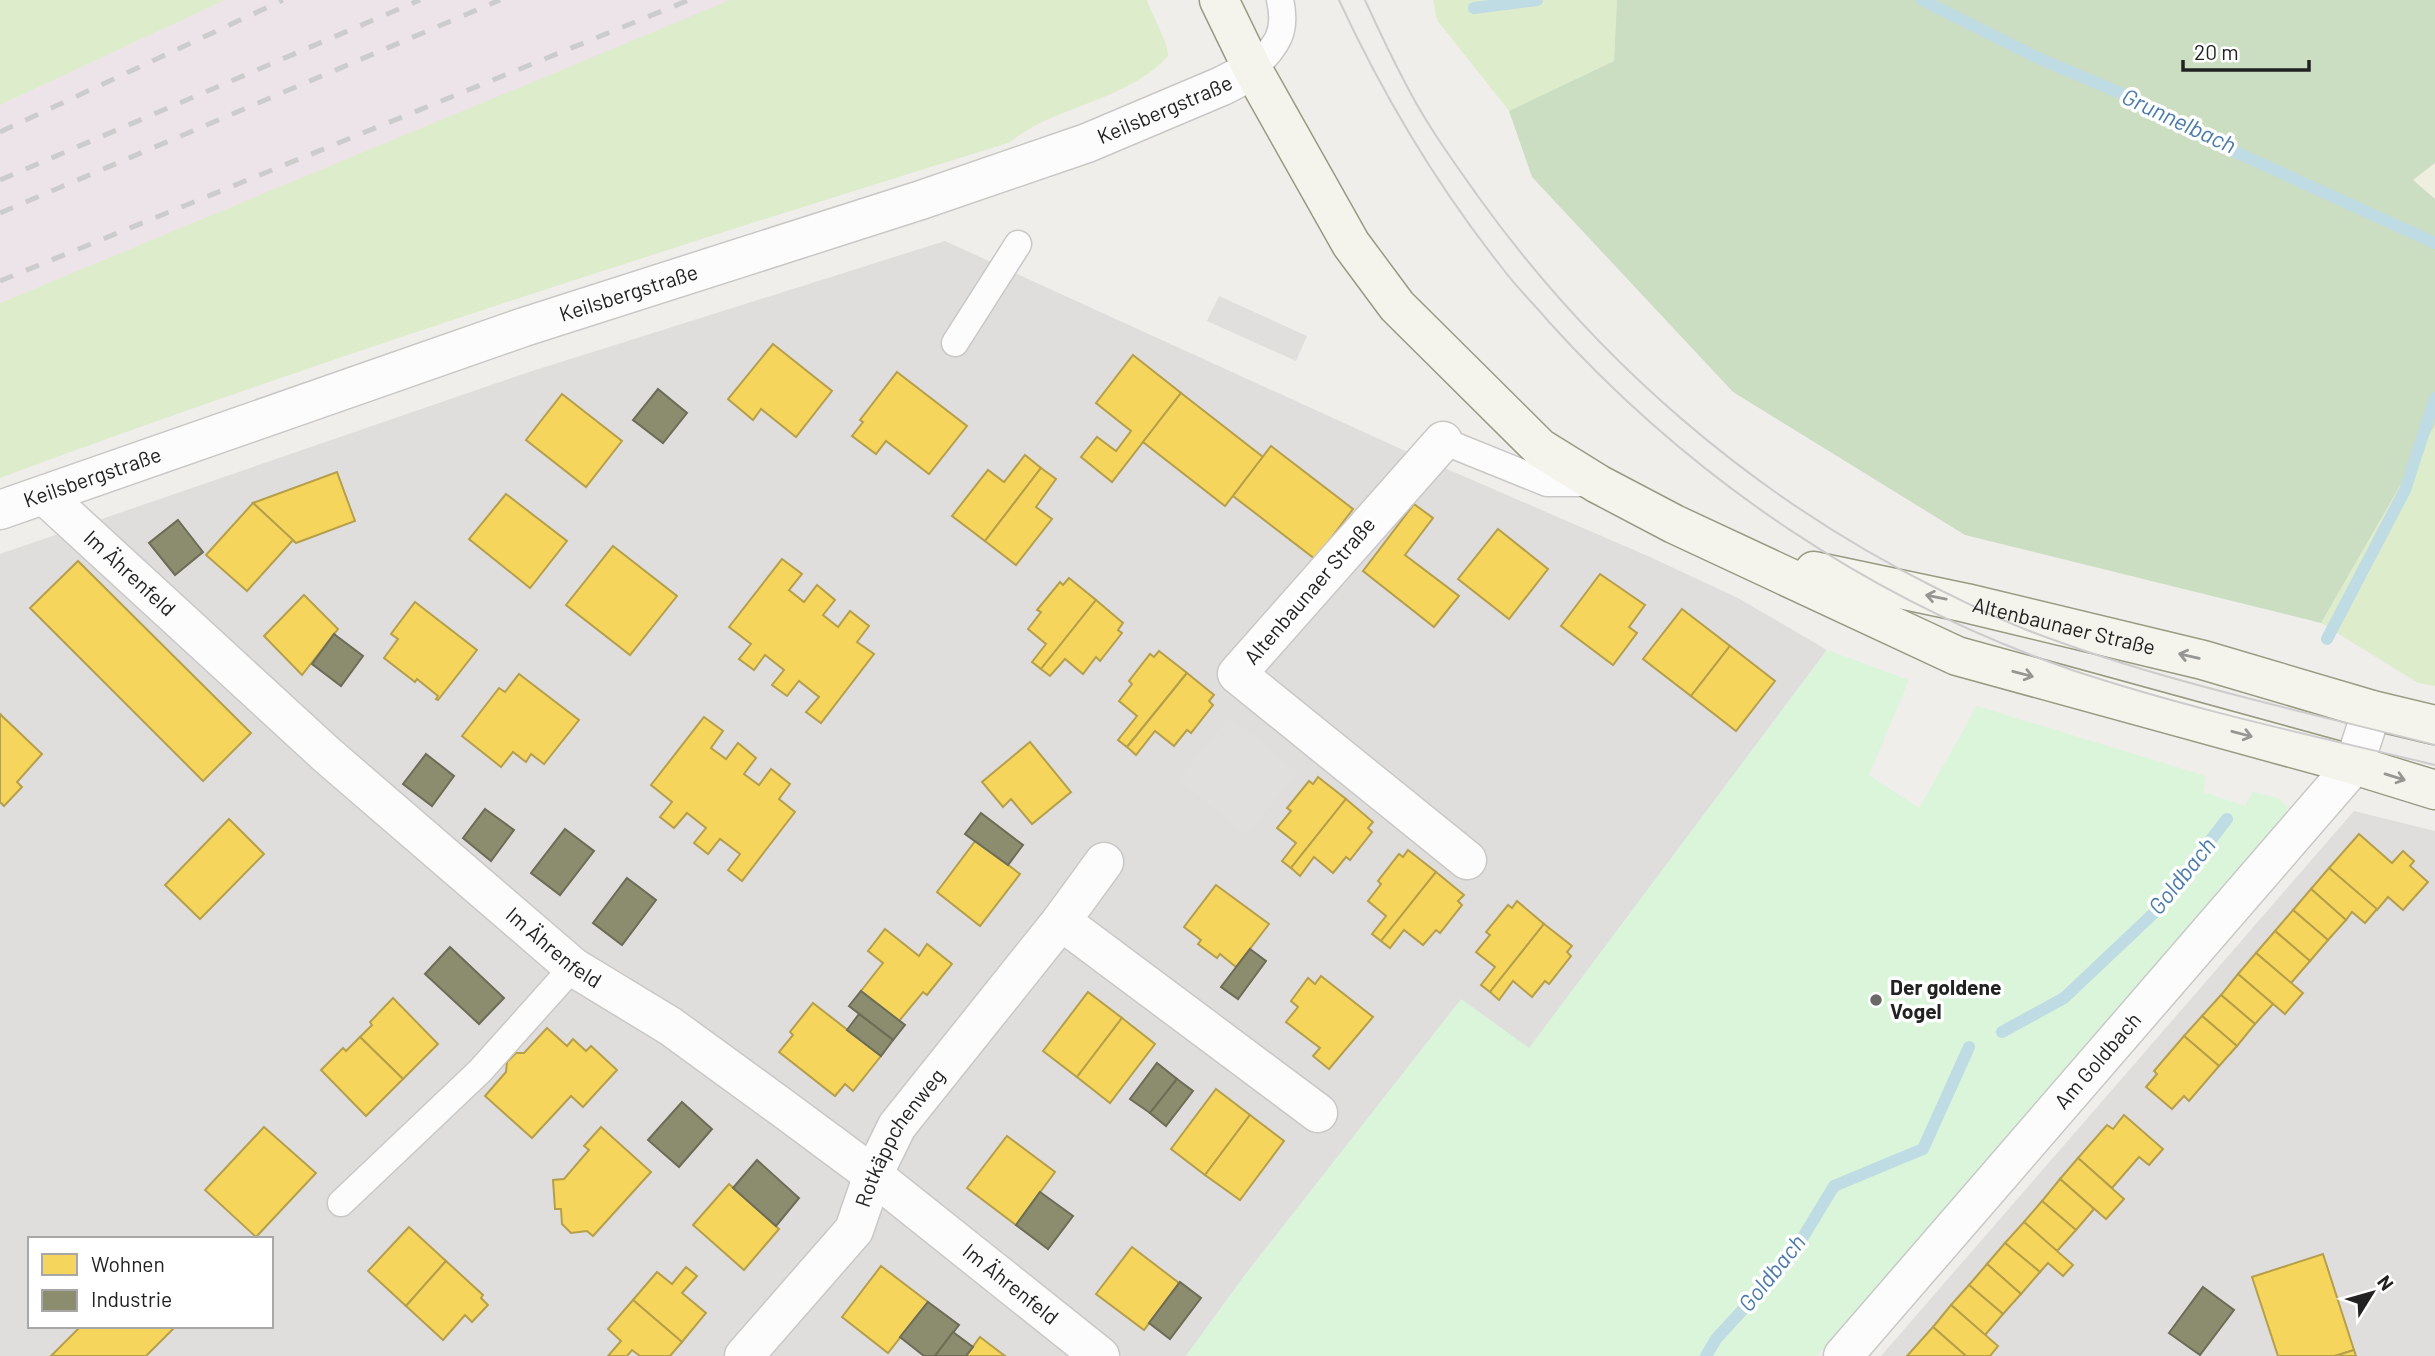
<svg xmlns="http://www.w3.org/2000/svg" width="2435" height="1356" font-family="Barlow,sans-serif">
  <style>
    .residential { fill: #dfdedc; fill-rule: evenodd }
    .industrial { fill: #ede4e9 }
    .farmland { fill: #efefdf }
    .grass { fill: #ddeccb }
    .forest { fill: #cbdec1 }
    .park { fill: #daf5da }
    .parking { fill: #e0dfde }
    .homes { fill: #f6d55c; stroke: #b69f4b; stroke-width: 2 }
    .industry { fill: #8c8c6e; stroke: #6c6c57; stroke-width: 2 }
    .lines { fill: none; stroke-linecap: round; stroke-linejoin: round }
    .stream { stroke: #bfdbe3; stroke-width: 12 }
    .lane-casing { stroke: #c9c8c7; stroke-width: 29 }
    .street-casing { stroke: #c9c8c7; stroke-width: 41 }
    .secondary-casing { stroke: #999a82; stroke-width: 41 }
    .lane { stroke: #fdfcfc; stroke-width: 26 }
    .street { stroke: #fdfcfc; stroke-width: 38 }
    .secondary { stroke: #f4f4ed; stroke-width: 38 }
    .tram { stroke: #ccc; stroke-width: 2 }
    .rail { stroke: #ccc; stroke-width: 5; stroke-dasharray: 14 14; stroke-linecap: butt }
    .oneway { stroke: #969692 }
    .poi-dot { fill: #6a6968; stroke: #fff; stroke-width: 2.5 }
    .labels { text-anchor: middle; stroke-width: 7; stroke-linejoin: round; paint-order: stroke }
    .street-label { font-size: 21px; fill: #222; stroke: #fff }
    .poi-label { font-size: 21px; font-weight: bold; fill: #222; stroke: #fff; text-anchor: start }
    .water-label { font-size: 23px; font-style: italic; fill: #4a7aab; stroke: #fff }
  </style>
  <rect width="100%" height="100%" fill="#f0eeeb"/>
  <g class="residential">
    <path d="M945,241L1401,449L1650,557L1738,598L1827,650L1529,1049L1461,1000L1245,1275L1186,1356H0V554L526,373ZM30,1239H271V1326H30Z"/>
    <polygon points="2354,811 2435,831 2435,1356 1881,1356"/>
  </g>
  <polygon class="industrial" points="225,0 734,0 0,303 0,105"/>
  <polygon class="farmland" points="2435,163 2435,199 2413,180"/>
  <g class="grass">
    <polygon points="0,0 225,0 0,105"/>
    <path d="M730,0H1147C1152,16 1168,41 1168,56C1135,93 1079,103 1036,125C1027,130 1017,137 1008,143C670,248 332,355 0,478V303Z"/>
    <polygon points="1433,0 1617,0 1614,61 1509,111 1437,20"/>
    <polygon points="2435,425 2435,686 2418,683 2321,623"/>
  </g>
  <polygon class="forest" points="1617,0 2435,0 2435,163 2413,180 2435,199 2435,425 2321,623 1965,535 1733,392 1532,177 1509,111 1614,61"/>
  <polygon class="park" points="1827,650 1909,680 1869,775 1919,808 1977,706 2206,776 2203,792 2245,806 2252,792 2278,798 2287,806 2287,815 1817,1356 1186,1356 1245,1275 1461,999 1529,1048"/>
  <g class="parking">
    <polygon points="1219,296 1307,336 1296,361 1207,321"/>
    <polygon points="1230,717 1298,773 1246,835 1179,779"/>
  </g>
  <g class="homes">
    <polygon points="773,344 832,391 796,437 761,409 753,420 728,399"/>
    <polygon points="1133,355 1181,393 1112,482 1081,457 1097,437 1116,451 1131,431 1096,403"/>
    <polygon points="897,372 967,426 929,474 886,441 876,454 852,436 863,422 860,420"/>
    <polygon points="1181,393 1263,457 1225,506 1143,442"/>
    <polygon points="562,394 622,441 586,487 526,440"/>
    <polygon points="1271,446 1353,509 1315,559 1233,496"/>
    <polygon points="1025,455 1041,468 985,541 952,516 988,470 1004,482"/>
    <polygon points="1041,468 1056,479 1036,507 1052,519 1016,565 985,541"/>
    <polygon points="337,472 355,521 296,543 253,503"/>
    <polygon points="506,494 567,541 530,588 469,539"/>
    <polygon points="253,503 293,540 247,591 206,555"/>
    <polygon points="1414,504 1433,518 1405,555 1459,596 1434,627 1363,571"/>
    <polygon points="1498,529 1548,569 1509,619 1458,579"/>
    <polygon points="613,546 677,596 630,655 566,605"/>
    <polygon points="782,559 802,574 789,590 804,602 817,585 835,600 823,615 838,627 850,611 869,626 857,642 874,654 821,723 806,712 819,697 799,681 787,696 772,685 784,670 765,655 754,670 739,659 751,644 729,627"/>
    <polygon points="78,561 251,733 203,781 30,608"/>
    <polygon points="1600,574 1645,605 1629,627 1637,633 1613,665 1561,626"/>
    <polygon points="1069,578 1096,600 1041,669 1032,662 1046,644 1028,629 1041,612 1037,610 1060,582 1063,585"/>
    <polygon points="304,595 338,629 302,675 264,636"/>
    <polygon points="1096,600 1123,623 1118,630 1122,633 1100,661 1096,657 1083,674 1065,659 1050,676 1041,669"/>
    <polygon points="415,602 477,650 438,700 436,699 438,696 417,679 415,682 384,658 398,639 391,634"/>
    <polygon points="1682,609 1730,646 1691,696 1643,659"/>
    <polygon points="1730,646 1775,681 1736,731 1691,696"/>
    <polygon points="1159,651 1187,673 1127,747 1118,740 1137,716 1119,701 1132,684 1129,681 1150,654 1154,657"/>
    <polygon points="1187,673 1214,695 1209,701 1213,705 1191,733 1187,730 1174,746 1155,731 1136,755 1127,747"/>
    <polygon points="519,674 579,720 544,764 531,754 526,762 513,752 501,767 462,736 499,688 505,692"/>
    <polygon points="0,714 42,754 17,782 22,787 4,806 0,802"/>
    <polygon points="704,717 723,731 711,748 726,759 738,743 756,758 744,774 759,785 771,769 790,784 779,799 795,812 742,881 728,870 740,854 720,839 708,854 694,843 706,828 687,813 674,828 660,817 672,802 651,785"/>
    <polygon points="1030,742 1071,792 1032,824 1011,799 1003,807 982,782"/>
    <polygon points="1318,777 1346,799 1291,868 1282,861 1296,843 1277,828 1291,811 1287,808 1309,781 1313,784"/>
    <polygon points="1346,799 1373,822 1368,828 1372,832 1350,860 1346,857 1333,873 1314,857 1300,876 1291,868"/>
    <polygon points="229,819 264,854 200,919 165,885"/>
    <polygon points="2359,834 2392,863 2403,851 2414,861 2410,866 2428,882 2403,910 2388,897 2377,910 2329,868"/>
    <polygon points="976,840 1020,874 980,926 937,892"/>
    <polygon points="1408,850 1436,872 1381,941 1372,934 1386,916 1368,901 1381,884 1378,881 1399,854 1403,857"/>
    <polygon points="2329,868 2377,909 2365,923 2352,912 2346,920 2311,889"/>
    <polygon points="1436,872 1464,895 1458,901 1462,905 1440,933 1436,930 1423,945 1404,930 1390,948 1381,941"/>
    <polygon points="1216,885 1269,924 1236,967 1220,954 1217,958 1198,944 1201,940 1184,927"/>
    <polygon points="2311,889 2346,920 2328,940 2293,910"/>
    <polygon points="1517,901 1544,924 1490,992 1481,985 1495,967 1476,952 1490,935 1486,932 1508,905 1512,908"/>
    <polygon points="2293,910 2328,940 2310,961 2275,931"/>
    <polygon points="1544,924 1572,946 1567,952 1571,956 1549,984 1545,981 1532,997 1513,981 1499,1000 1490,992"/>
    <polygon points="885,929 919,956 927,944 952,964 927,995 923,992 899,1021 861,991 883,963 868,951"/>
    <polygon points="2275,931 2310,961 2291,983 2256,953"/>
    <polygon points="2256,953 2303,993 2285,1014 2238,974"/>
    <polygon points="2238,974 2273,1004 2255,1024 2221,995"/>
    <polygon points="1321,976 1373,1017 1329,1069 1313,1056 1320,1048 1286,1022 1298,1007 1291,1001 1308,978 1315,984"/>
    <polygon points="1088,992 1122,1018 1077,1077 1043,1051"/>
    <polygon points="2221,995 2255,1024 2237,1046 2202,1016"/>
    <polygon points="393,998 438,1044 403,1079 360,1037 372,1025 370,1022"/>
    <polygon points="813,1003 881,1056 853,1091 845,1084 835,1096 779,1052 793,1035 790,1032"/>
    <polygon points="2202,1016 2237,1046 2219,1066 2184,1036"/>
    <polygon points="1122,1018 1155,1044 1110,1103 1077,1077"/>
    <polygon points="547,1028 567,1046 573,1039 586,1051 591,1046 617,1070 583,1107 571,1096 532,1138 485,1096 506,1072 507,1062 516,1053 524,1053"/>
    <polygon points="2184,1036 2219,1066 2189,1101 2184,1096 2172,1109 2146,1087 2157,1074 2154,1071"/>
    <polygon points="360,1037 403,1079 366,1116 321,1070 343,1048 346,1051"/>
    <polygon points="1216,1089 1250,1115 1205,1175 1171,1149"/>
    <polygon points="1250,1115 1284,1141 1240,1200 1205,1175"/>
    <polygon points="2124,1115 2163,1149 2149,1165 2139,1157 2112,1188 2078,1158 2107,1125 2113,1129"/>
    <polygon points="264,1127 316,1173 256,1237 205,1190"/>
    <polygon points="601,1127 651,1172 593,1236 587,1231 571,1233 562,1224 561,1209 555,1209 553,1180 564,1179 589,1150 584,1146"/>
    <polygon points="1007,1136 1055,1172 1016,1225 967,1188"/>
    <polygon points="2078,1158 2124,1199 2106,1219 2060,1179"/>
    <polygon points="2060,1179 2094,1209 2076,1230 2042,1201"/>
    <polygon points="729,1184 779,1229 744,1270 693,1225"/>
    <polygon points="2042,1201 2076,1230 2057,1251 2024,1222"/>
    <polygon points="2024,1222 2073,1265 2063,1276 2048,1263 2040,1272 2005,1243"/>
    <polygon points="409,1227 446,1261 406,1306 368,1271"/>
    <polygon points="2005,1243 2040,1272 2021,1294 1987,1264"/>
    <polygon points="1132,1247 1179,1283 1144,1330 1096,1294"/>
    <polygon points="2323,1254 2354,1350 2335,1356 2278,1356 2252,1277"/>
    <polygon points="446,1261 483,1295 481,1298 488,1305 472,1322 465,1315 443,1340 406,1306"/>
    <polygon points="1987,1264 2021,1294 2003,1314 1969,1285"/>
    <polygon points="881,1266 928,1302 888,1353 842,1317"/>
    <polygon points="686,1267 697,1276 682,1293 706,1313 682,1342 633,1300 657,1272 672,1284"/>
    <polygon points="1969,1285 2003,1314 1985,1335 1951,1305"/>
    <polygon points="633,1300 682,1342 670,1356 640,1356 632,1350 627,1356 608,1356 621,1341 608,1329"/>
    <polygon points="1951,1305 1998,1346 1990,1356 1966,1356 1933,1327"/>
    <polygon points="81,1326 176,1326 146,1356 51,1356"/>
    <polygon points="1933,1327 1966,1356 1907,1356"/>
    <polygon points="980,1337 1005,1356 966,1356"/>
    <polygon points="2354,1350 2356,1356 2335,1356"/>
  </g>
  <g class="industry">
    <polygon points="658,389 687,413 663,443 633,420"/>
    <polygon points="178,520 203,552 175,575 149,543"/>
    <polygon points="334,634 363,656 341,686 312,664"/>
    <polygon points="426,754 454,776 432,806 403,784"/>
    <polygon points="485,809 514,830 491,861 463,838"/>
    <polygon points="981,813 1023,845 1008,865 965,834"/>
    <polygon points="565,829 594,851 560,895 531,873"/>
    <polygon points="627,878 656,900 622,945 593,923"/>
    <polygon points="450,947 504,998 479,1024 425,974"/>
    <polygon points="1250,949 1266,961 1238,999 1221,987"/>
    <polygon points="861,991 905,1025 893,1040 849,1006"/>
    <polygon points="859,1014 893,1040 881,1056 847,1030"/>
    <polygon points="1157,1063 1177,1079 1150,1113 1130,1099"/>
    <polygon points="1177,1079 1193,1091 1166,1126 1150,1113"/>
    <polygon points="682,1102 712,1129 679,1167 648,1140"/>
    <polygon points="757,1160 799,1198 776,1226 733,1188"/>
    <polygon points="1040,1192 1073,1216 1048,1249 1016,1225"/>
    <polygon points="1180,1282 1201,1298 1170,1339 1149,1323"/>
    <polygon points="2203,1287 2234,1310 2200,1355 2169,1333"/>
    <polygon points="928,1302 959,1325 935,1356 924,1356 900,1337"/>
    <polygon points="953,1332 973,1347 966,1356 935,1356"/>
  </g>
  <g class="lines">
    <g class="stream">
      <polyline points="1922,0 2038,58 2125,95 2207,139 2435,243"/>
      <polyline points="1474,8 1537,0"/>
      <polyline points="2327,639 2405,490 2435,398"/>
      <polyline points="2002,1032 2064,998 2155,912 2227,819"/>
      <polyline points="1706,1356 1716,1339 1791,1257 1834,1186 1923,1149 1969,1047"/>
    </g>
    <defs>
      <g id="lane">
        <path d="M1253,70C1275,46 1288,35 1280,0"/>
        <polyline points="955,343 1018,244"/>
        <polyline points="1443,441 1547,483 1594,483"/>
        <polyline points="341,1203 480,1071 573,967"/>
      </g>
      <g id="street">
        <polyline points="1443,441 1237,674 1467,860"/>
        <path id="s1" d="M44,495L327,755L573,967L670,1026L784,1109L873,1175L1100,1356"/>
        <path id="s2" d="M0,510L524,327L921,200L1087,143L1222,86L1253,70"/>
        <polyline points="1061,921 1318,1113"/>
        <path id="s3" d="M744,1356L854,1230L873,1175L897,1126L1061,921L1104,862"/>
        <path id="s4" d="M1843,1356L2354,765L2372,710"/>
      </g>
      <g id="secondary">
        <polyline points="1219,0 1253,70 1351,244 1397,306 1540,448 1598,484 1674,524 1957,656 2354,765 2435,790"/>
        <path id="s5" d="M1814,571L1966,603L2203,660L2372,710L2435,725"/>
      </g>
    </defs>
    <use href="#lane" class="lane-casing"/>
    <use href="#street" class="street-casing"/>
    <use href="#secondary" class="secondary-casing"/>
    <use href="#lane" class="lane"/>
    <use href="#street" class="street"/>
    <use href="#secondary" class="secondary"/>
    <g class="tram">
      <path d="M1339,0C1383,95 1438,187 1503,269C1517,288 1534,304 1549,322C1692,480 1873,602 2075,671C2193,710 2315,736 2435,765"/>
      <path d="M1365,0C1379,31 1394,62 1410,92C1429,128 1454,162 1477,195C1596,361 1752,496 1934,587C1965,602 1995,618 2027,630C2158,681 2299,710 2435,745"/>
    </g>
    <g class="rail">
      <polyline points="0,132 283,0"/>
      <polyline points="0,180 420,0"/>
      <polyline points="0,213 500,0"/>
      <polyline points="0,281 689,0"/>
    </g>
  </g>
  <defs><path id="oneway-shaft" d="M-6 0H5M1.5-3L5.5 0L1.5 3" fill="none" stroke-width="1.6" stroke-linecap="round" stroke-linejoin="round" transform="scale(1.75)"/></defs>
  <g class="oneway">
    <use href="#oneway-shaft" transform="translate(1936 597) rotate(-169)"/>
    <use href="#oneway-shaft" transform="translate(2189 656) rotate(-167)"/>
    <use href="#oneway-shaft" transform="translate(2023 674) rotate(15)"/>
    <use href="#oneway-shaft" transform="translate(2242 734) rotate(15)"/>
    <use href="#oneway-shaft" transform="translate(2395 777) rotate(17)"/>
  </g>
  <circle class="poi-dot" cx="1876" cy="1000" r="7"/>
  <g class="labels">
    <g class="street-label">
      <text dy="7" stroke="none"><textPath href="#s2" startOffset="1232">Keilsbergstraße</textPath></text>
      <text dy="7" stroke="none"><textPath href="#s2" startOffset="665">Keilsbergstraße</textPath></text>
      <text dy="7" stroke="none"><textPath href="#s2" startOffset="98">Keilsbergstraße</textPath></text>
      <text dy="7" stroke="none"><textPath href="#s1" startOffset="116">Im Ährenfeld</textPath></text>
      <text transform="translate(1310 591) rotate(-49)" y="7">Altenbaunaer Straße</text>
      <text dy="7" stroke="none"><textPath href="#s5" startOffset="256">Altenbaunaer Straße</textPath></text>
      <text dy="7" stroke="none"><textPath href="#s1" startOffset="682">Im Ährenfeld</textPath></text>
      <text dy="7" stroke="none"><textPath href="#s4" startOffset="390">Am Goldbach</textPath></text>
      <text dy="7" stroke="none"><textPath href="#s3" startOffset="271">Rotkäppchenweg</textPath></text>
      <text dy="7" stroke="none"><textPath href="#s1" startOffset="1250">Im Ährenfeld</textPath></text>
    </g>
    <g class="poi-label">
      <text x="1890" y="995">Der goldene<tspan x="1890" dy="24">Vogel</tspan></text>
    </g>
    <g class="water-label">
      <text transform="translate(2179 121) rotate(25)" y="8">Grunnelbach</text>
      <text transform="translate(2182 876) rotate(-51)" y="8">Goldbach</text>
      <text transform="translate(1772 1273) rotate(-51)" y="8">Goldbach</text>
    </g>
  </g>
  <rect x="28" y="1237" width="245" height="91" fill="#ffffff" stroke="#a7a7a7" stroke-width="2"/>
  <rect x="42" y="1254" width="35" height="21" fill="#f6d55c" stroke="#a7a7a7" stroke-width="2"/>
  <text x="91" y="1272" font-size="21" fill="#222222">Wohnen</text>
  <rect x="42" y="1290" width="35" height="21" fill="#8c8c6e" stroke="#a7a7a7" stroke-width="2"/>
  <text x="91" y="1307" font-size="21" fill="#222222">Industrie</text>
  <g transform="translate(2372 1293) rotate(53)" stroke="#ffffff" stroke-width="5" paint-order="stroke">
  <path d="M0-5L12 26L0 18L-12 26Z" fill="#222222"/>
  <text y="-10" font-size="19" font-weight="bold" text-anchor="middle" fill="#222222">N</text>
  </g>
  <path d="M2183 60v10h126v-10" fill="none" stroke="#222222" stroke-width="3.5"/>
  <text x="2194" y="60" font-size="21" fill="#222222" stroke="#ffffff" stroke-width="5" paint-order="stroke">20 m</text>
</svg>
